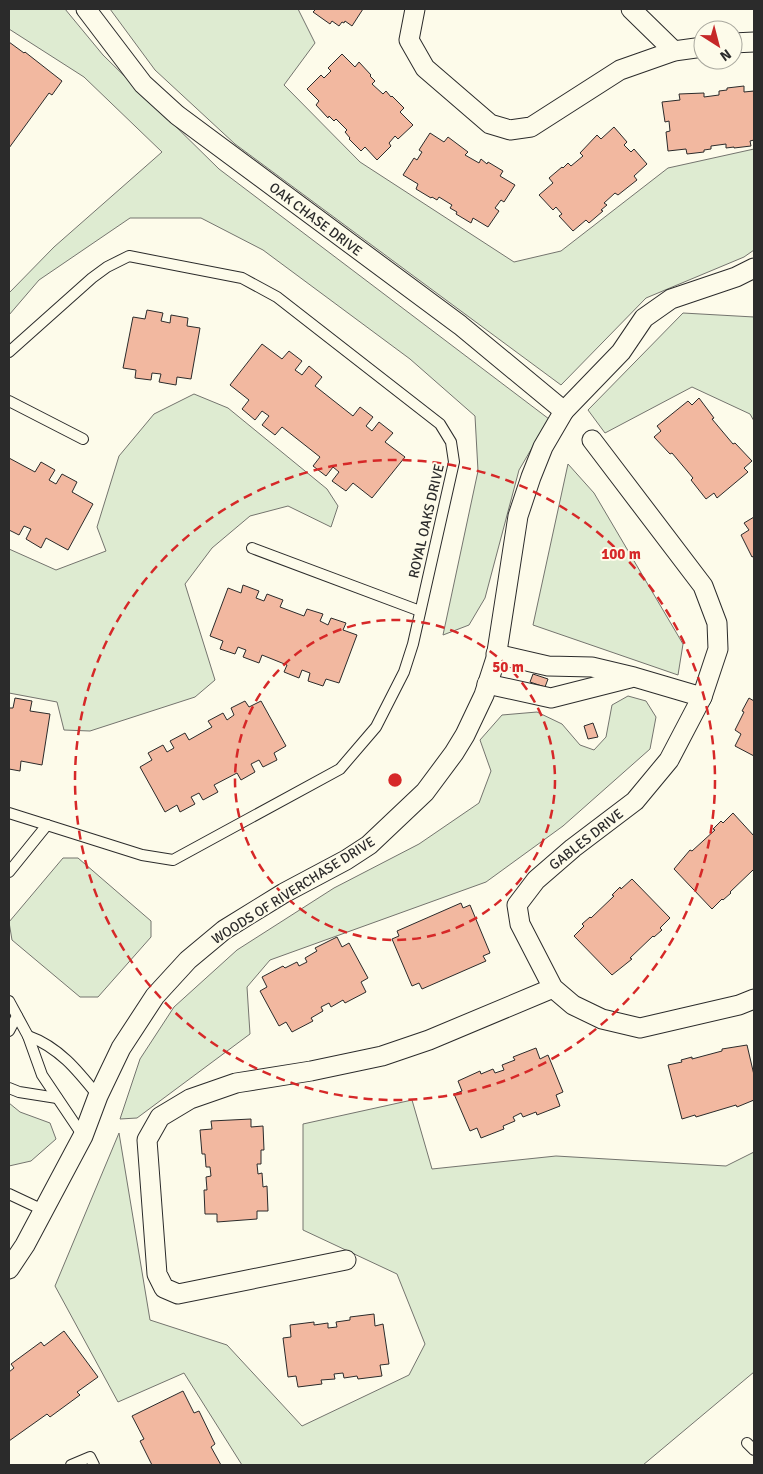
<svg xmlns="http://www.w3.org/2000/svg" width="763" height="1474" font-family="Signika,sans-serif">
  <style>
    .green { fill: #deebd1; stroke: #74746e }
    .building { fill: #f2b8a0; stroke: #2b2b2b }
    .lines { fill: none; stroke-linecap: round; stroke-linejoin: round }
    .lane-casing { stroke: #2b2b2b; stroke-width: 12 }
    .street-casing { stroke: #2b2b2b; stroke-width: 21 }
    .lane { stroke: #fdfbea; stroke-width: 10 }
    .street { stroke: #fdfbea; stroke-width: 19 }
    .ring { fill: none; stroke: #d62828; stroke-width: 2.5; stroke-dasharray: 9 6 }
    .labels { text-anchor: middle; stroke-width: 4; stroke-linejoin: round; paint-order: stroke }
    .street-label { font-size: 14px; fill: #2b2b2b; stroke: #fdfbea }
    .centre { fill: #d62828; stroke: #fdfbea; stroke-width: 2.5 }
    .ring-label { font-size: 15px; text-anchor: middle; font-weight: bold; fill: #d62828; stroke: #fdfbea; stroke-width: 4; stroke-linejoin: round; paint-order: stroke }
  </style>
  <rect width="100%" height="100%" fill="#fdfbea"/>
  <g class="green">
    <polygon points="9,9 65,9 103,55 219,169 549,419 519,470 485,598 469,625 443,635 478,471 475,416 410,359 263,250 201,218 130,218 39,280 9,315 9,293 54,247 162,152 84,77 9,29"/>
    <polygon points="110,9 298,9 315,43 284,85 360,162 514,262 561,251 668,168 754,149 754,250 744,257 646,298 561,385 235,144 155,70"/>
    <polygon points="683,313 754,317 754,421 750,414 692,387 605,433 588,410"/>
    <polygon points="194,394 228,408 327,489 338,506 331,527 288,506 250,516 212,548 185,584 215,680 195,697 90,731 64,730 57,702 9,693 9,549 56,570 106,551 97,527 119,456 154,414"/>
    <polygon points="568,464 594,493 683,644 678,675 533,625"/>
    <polygon points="628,696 646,701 656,717 650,749 563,826 486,882 270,960 247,987 250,1034 137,1118 120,1119 140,1059 174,1007 237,950 334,888 419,844 479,803 491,771 480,740 502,715 537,712 562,724 580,745 594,750 606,737 612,705"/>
    <polygon points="63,858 78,858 151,921 151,937 98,997 80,997 12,940 9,922"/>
    <polygon points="412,1100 432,1169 556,1156 726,1166 754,1152 754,1372 643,1465 242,1465 184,1373 118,1402 55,1286 119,1133 150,1320 227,1345 302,1426 409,1375 425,1344 397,1274 303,1230 303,1124"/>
    <polygon points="9,1103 20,1112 50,1123 56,1139 31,1161 9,1166"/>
  </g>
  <g class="building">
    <polygon points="316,9 363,9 352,26 345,21 344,23 342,22 339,26 332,21 330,24 313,12"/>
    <polygon points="9,42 24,53 25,52 62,81 52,95 49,93 9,148"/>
    <polygon points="342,54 355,67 359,62 371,75 370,76 375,81 372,84 383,94 386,91 391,97 392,96 404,108 400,112 413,125 398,139 395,136 389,143 391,146 377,160 365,147 361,151 349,139 350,138 345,132 347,130 336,119 334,121 329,116 328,118 316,105 319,101 307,89 321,75 324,78 331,71 328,68"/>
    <polygon points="744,86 744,92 754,91 754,140 750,141 751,146 734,148 734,147 726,148 726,144 711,146 711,149 704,150 704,152 687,154 686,149 668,151 666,132 670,131 669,121 665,122 662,102 680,100 679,94 704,93 704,97 719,95 719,91 727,90 727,88"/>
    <polygon points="614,127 627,142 624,145 631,152 634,149 647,164 634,176 637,180 618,195 615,193 604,203 607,205 601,210 603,211 589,223 586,220 573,231 559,216 562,214 556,207 553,210 539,195 553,183 549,178 562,167 563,168 568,163 571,166 583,156 580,153 597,135 601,139"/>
    <polygon points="430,133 444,142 448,137 468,152 465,155 479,163 481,159 487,164 488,162 503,171 500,176 515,185 504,202 501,200 495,208 499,211 488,227 473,218 471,223 456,214 457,212 450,208 452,205 439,197 437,200 432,197 431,198 416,189 418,184 403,175 414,158 417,160 422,152 419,150"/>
    <polygon points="147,310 163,313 161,321 170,323 171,315 188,318 187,326 200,328 191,379 177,377 176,385 159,382 161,374 152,373 151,380 135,378 136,370 123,368 133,317 145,319"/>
    <polygon points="262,344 282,359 289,351 302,361 295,370 302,375 309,366 322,377 315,386 353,416 360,407 373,417 366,426 372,431 379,422 393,433 385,442 405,457 372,498 353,483 346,491 332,481 339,472 333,467 326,476 313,466 320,457 282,427 275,435 262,425 269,416 262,411 255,420 242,409 249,400 230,385"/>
    <polygon points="699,398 714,418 712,419 733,444 735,443 752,461 744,468 748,472 717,498 714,493 706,499 691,480 693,478 672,453 670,454 654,437 661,431 657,426 688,401 692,405"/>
    <polygon points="9,458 35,472 41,462 55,470 49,480 56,484 62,474 77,482 72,492 93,504 68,550 46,538 41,548 26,539 31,529 24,526 19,535 9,530"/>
    <polygon points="754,517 754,556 752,557 741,535 749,530 744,523"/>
    <polygon points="243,585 259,591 256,598 264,601 267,594 283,600 280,607 304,616 307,609 323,614 320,621 328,625 331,618 346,623 343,630 357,635 339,683 326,679 323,686 308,681 310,673 302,670 299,678 284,672 287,665 262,655 259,663 243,657 246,650 238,647 235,654 220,649 223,641 210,636 228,588 241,593"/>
    <polygon points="533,674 548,679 545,687 530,682"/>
    <polygon points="15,698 32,701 30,711 50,714 42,765 21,761 20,771 9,769 9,708 13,708"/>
    <polygon points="749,698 754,701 754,756 735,746 741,734 735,730 744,712 742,711"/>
    <polygon points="245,701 249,707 261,701 286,746 274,753 277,760 263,767 259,760 251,764 255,772 241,780 237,773 214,785 218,792 203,800 199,793 191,797 195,804 180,812 177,805 165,812 140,767 152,760 148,753 163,745 167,752 174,748 170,741 185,733 189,740 212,727 208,721 223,713 227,720 234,715 231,708"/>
    <polygon points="593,723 598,737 588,739 584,726"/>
    <polygon points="733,813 754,836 754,871 753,870 730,892 731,893 723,900 722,899 712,909 674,869 690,850 692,851 715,830 713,829 721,821 723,823"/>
    <polygon points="632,879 670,918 660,928 662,930 654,937 653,936 630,958 632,959 612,975 574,936 584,926 582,924 590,917 591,918 614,896 612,895 620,887 621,889"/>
    <polygon points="461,903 463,908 470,905 490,953 483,956 486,961 422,989 419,983 412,986 392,939 399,936 397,931"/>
    <polygon points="337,937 342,947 349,943 368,978 361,982 366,992 345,1003 343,1000 331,1007 329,1003 321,1007 323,1011 311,1018 313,1021 292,1032 286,1022 279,1026 260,991 267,987 262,977 283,966 285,968 297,962 299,966 307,962 305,958 317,951 315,948"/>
    <polygon points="747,1045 754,1075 754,1100 737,1107 736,1105 696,1117 695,1115 682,1119 668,1065 682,1062 681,1060 692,1057 692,1059 722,1051 722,1049"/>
    <polygon points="536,1048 540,1059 548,1055 563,1092 556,1095 560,1106 537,1115 536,1112 523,1117 521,1113 513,1117 515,1121 503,1126 504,1129 481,1138 477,1128 470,1131 454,1094 462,1091 458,1081 480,1071 481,1074 493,1069 495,1073 504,1070 502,1065 515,1060 513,1057"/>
    <polygon points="251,1119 251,1127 263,1126 264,1150 261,1150 261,1164 257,1164 258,1174 262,1173 263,1187 267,1186 268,1211 257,1211 257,1219 217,1222 217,1214 205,1214 204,1190 207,1190 206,1177 211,1176 210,1167 206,1167 205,1154 202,1154 200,1130 212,1129 211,1121"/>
    <polygon points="374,1314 375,1326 383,1324 389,1364 380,1365 382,1376 358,1379 357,1376 344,1378 343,1373 334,1374 335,1379 321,1380 322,1384 298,1387 296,1376 288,1377 283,1338 291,1337 290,1325 314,1322 314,1325 328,1323 328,1328 337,1327 336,1322 350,1320 350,1317"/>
    <polygon points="64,1331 98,1377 77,1392 80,1395 50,1417 47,1414 9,1441 9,1372 14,1368 11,1364 41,1342 44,1346"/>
    <polygon points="183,1391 194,1413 199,1411 215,1444 211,1447 221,1465 152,1465 140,1441 144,1439 132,1416"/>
  </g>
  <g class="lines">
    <defs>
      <g id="lane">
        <polyline points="9,352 92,278 107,267 129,256 242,278 277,297 440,424 451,442 454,462 413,644 404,672 376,727 340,769 173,860 142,855 9,813"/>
        <polyline points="9,401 83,439"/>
        <polyline points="252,548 420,611"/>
        <polyline points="9,872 47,825"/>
        <polyline points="9,1001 28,1036 42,1075 83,1136"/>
        <polyline points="9,1031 17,1016"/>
        <path d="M28,1036C59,1047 78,1071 98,1096"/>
        <polyline points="9,1088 19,1092 57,1098"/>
        <polyline points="9,1194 43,1210"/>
        <polyline points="747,1443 754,1450"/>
        <polyline points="71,1465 90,1457 94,1465"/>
      </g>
      <g id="street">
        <polyline points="86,9 143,84 177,115 460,325 564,411"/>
        <polyline points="415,9 409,40 425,68 490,124 510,130 531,127 620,70 674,51 703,47"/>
        <polyline points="631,9 674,51"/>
        <polyline points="733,43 754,42"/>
        <polyline points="592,440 703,586 717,623 718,649 702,697 669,760 635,801 573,848 536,880 517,905 520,924 553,988 573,1005 602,1019 640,1028 739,1005 754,999"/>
        <polyline points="496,654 548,666 592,667 634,677 702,697"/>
        <polyline points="487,684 551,698 630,678"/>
        <polyline points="346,1260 178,1294 164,1288 157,1274 147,1140 160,1117 190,1099 236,1083 311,1071 382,1056 429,1040 553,988"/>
        <polyline points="9,1269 25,1245 83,1136 98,1096 121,1048 155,996 188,960 224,930 284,893 346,860 369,845 425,792 454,753 465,735 484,695 496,658 518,516 531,477 543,447 564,411 621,352 644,318 671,299 736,277 754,268"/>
      </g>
    </defs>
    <use href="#lane" class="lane-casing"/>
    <use href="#street" class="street-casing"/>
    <use href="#lane" class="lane"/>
    <use href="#street" class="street"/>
  </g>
  <g class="ring">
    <circle cx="395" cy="780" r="160"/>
    <circle cx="395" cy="780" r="320"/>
  </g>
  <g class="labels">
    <g class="street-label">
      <text transform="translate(316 219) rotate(37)" y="5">OAK CHASE DRIVE</text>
      <text transform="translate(426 521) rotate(-77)" y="5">ROYAL OAKS DRIVE</text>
      <text transform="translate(586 839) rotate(-38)" y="5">GABLES DRIVE</text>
      <text transform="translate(293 890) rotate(-32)" y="5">WOODS OF RIVERCHASE DRIVE</text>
    </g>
  </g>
  <circle cx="395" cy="780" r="8" class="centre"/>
  <g class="ring-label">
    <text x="621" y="559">100 m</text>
    <text x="508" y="672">50 m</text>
  </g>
  <rect width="763" height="1474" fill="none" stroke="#2b2b2b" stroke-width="20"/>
  <g transform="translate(718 45) rotate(144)"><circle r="24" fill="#fdfbea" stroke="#a9a89e"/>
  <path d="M0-4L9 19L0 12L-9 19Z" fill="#c62828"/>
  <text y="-8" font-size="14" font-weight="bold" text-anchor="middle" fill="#2b2b2b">N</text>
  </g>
</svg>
